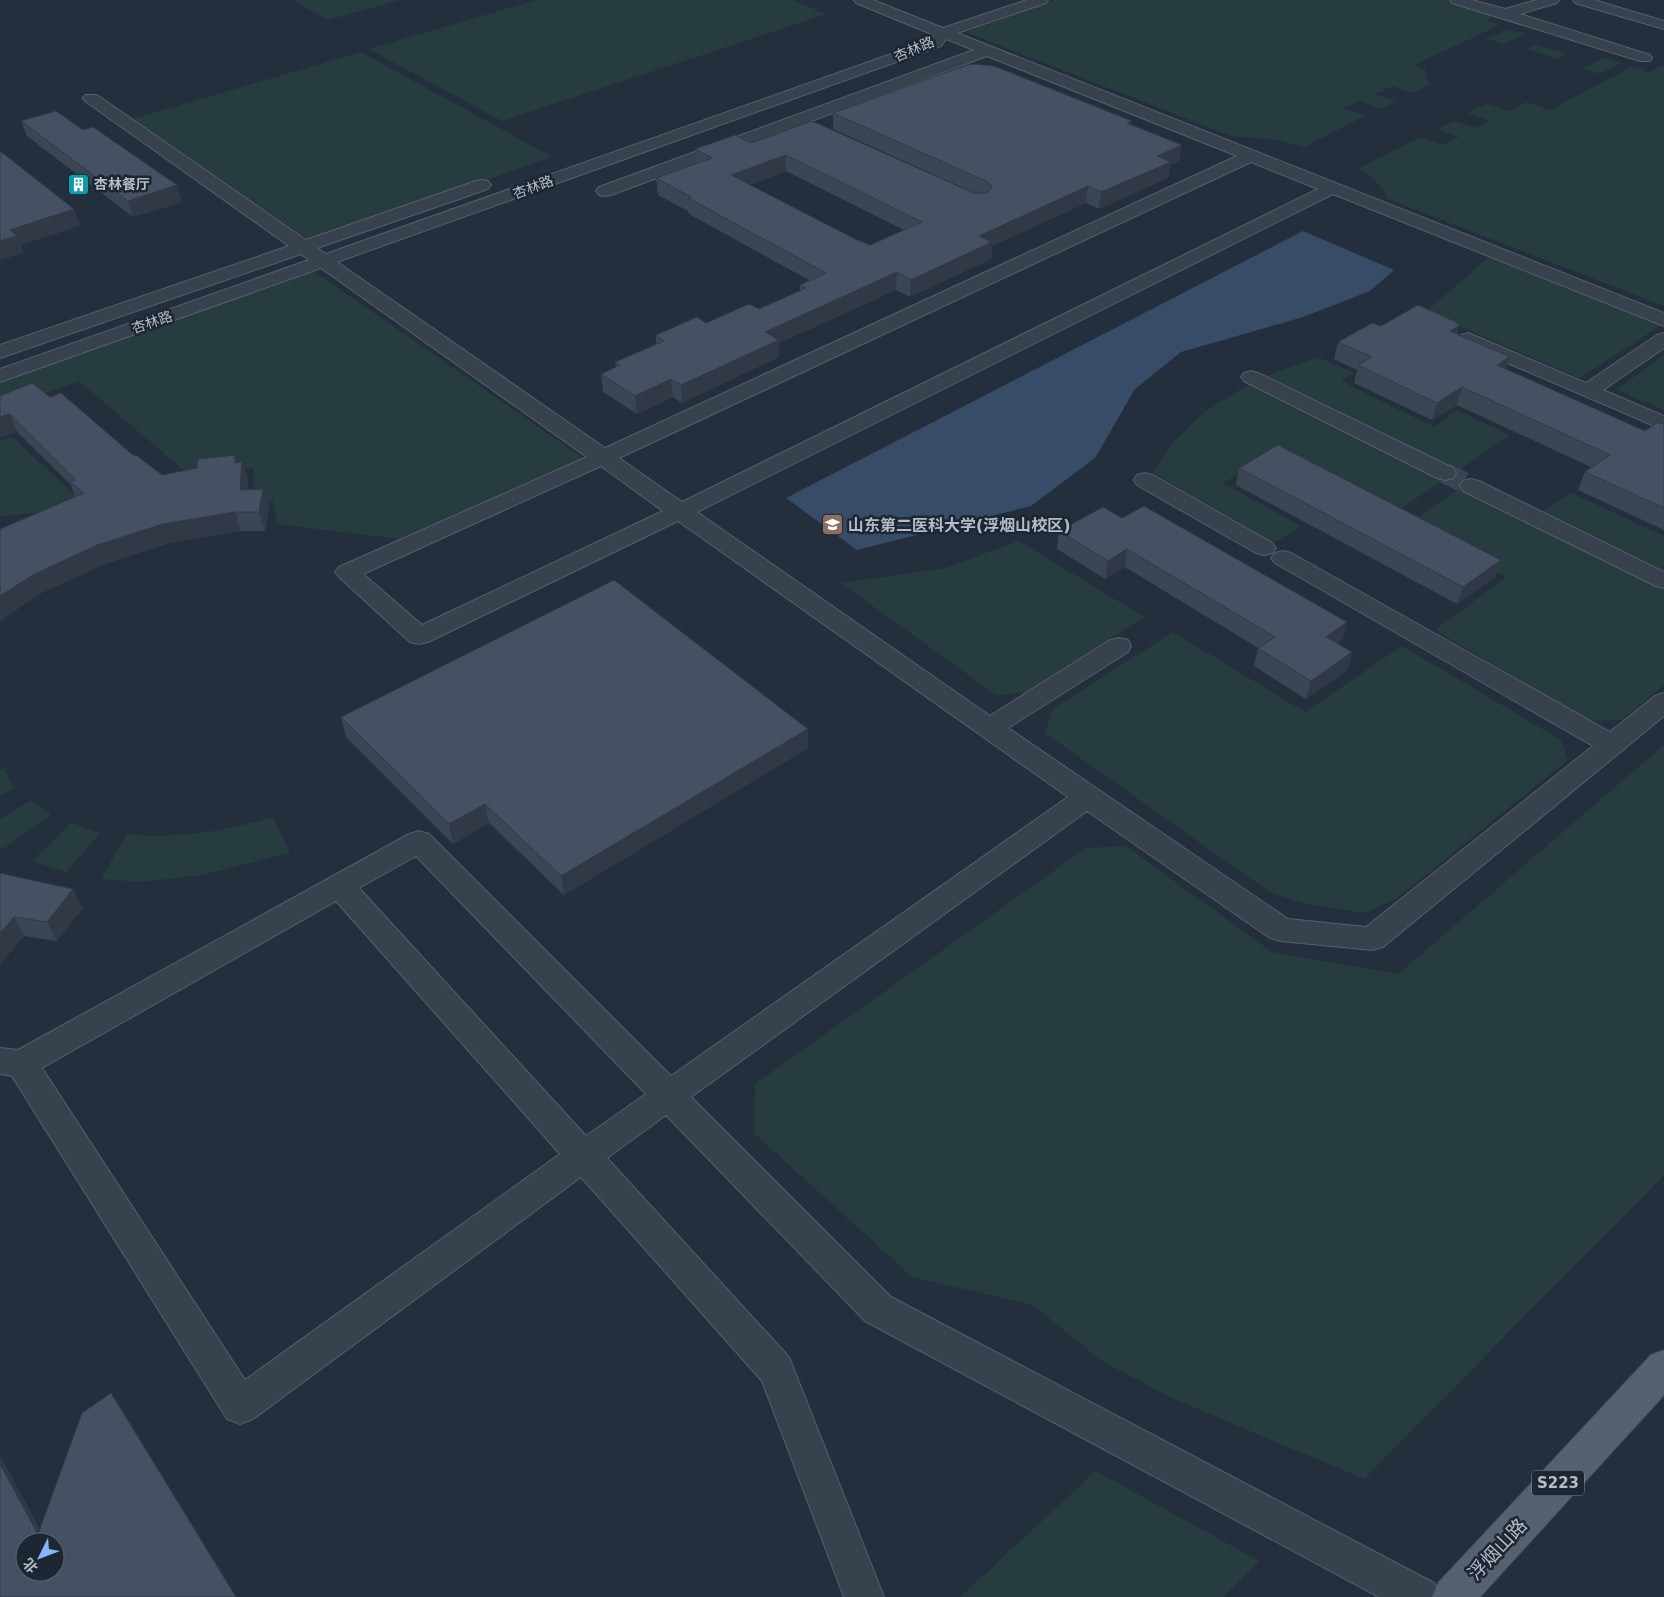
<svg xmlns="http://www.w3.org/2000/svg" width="1664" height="1597" font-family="'DejaVu Sans','Noto Sans SC',sans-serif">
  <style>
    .green { fill: #263c3f }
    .water { fill: #394c67 }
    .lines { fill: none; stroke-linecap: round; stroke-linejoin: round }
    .minor-tunnel { stroke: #3a4453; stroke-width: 21; stroke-dasharray: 21 11; stroke-linecap: butt }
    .minor-casing { stroke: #565f6c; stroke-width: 2 }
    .major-casing { stroke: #414a57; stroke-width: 2 }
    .minor { fill: #38414e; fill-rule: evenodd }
    .major { fill: #56606e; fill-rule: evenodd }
    .wall { fill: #3b4654; fill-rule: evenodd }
    .shaded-wall { fill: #303945 }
    .building { fill: #455162; stroke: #303945; fill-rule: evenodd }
    .labels { text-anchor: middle; stroke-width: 5; stroke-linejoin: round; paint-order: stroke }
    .far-street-label { font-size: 14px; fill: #b4bcc9; stroke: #1d2633 }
    .far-poi-label { font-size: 14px; font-weight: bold; fill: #b4bcc9; stroke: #1d2633; text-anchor: start }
    .shield { fill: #1d2633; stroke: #878f9c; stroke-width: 1 }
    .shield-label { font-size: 15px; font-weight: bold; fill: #b4bcc9 }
    .poi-label { font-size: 16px; font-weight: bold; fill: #b4bcc9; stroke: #1d2633; text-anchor: start }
    .near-street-label { font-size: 19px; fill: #b4bcc9; stroke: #1d2633 }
  </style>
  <rect width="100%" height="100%" fill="#242f3e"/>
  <g class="green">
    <polygon points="292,0 400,0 328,20"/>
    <polygon points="536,0 792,0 826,14 502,121 369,49"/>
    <polygon points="1055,0 1445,0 1497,15 1485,20 1500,25 1414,65 1425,69 1429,85 1412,93 1392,86 1376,94 1396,101 1380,109 1360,101 1344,108 1365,116 1304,147 1277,140 1231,136 968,33 969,31"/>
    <polygon points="1509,29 1525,34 1503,44 1487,39"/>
    <polygon points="1537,45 1567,54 1558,59 1527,49"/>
    <polygon points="361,52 552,157 311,241 133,119"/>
    <polygon points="1604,58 1621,63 1600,74 1583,68"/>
    <path d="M1662,65L1664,66V306L1388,199C1381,184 1372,177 1359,168L1420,137L1444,145L1459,137L1437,129L1454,121L1476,128L1490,121L1468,113L1486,104L1509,111L1527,102L1550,110L1631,67L1649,73Z"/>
    <polygon points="1490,256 1661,325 1580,378 1426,312"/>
    <polygon points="312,270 583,458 400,539 277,524 273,501 254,502 254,468 193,478 79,381 0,410 0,380"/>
    <polygon points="1664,354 1664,410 1617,390"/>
    <polygon points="1318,357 1354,373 1341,381 1434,427 1457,410 1510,435 1459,470 1266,376"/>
    <polygon points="1252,382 1445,479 1391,515 1272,454 1223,483 1301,526 1274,543 1152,472 1175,441 1206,411"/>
    <polygon points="12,437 78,498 67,511 0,516 0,441"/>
    <polygon points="1461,487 1664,589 1664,685 1622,720 1588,721 1435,630 1506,577 1407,525"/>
    <polygon points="1571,493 1664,536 1664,572 1542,512"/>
    <polygon points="1019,541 1144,617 1026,692 996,695 841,583 945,568"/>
    <polygon points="1173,632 1305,712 1402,646 1561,740 1568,760 1396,899 1365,913 1302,903 1271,893 1045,733 1053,709"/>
    <polygon points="1664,745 1664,1175 1364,1479 1174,1399 1100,1360 1033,1305 912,1277 754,1133 755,1084 1086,848 1126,846 1272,952 1398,974"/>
    <polygon points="4,769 14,789 0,795 0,770"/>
    <polygon points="32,800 51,814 3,849 0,847 0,819"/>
    <path d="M273,817L290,853L202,875L141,882L101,879L127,834C179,839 223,832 273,817Z"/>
    <polygon points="72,823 100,833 66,872 32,861"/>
    <polygon points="1096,1471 1259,1561 1223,1597 960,1597"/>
  </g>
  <polygon class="water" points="1303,231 1394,270 1370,291 1303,317 1181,352 1135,389 1095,458 1031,506 857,550 786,498"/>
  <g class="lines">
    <polyline class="minor-tunnel" points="1445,473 1471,486"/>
    <defs>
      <g id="minor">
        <path d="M854,0H873L943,28L1027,0H1048L1046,3L957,33L1664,313V326L1333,194L697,512L990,716L1110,640L1119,638L1128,640L1131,646L1128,652L1008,728L1288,919L1366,927L1593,746L1275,563L1271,558L1275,553L1283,551L1291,553L1610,732L1655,696L1664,693V716L1383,947L1372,950L1281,941L1270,938L1087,811L691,1097L891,1297L1434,1583L1440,1597H1379L865,1321L666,1115L607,1158L789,1357L884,1597H844L762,1381L581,1177L253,1419L240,1424L227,1419L12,1076L0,1074V1048L18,1050L409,834L419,831L429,834L671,1076L1068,797L678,521L428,642L419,644L410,642L339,577L335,572L339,567L587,457L321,268L0,382V369L309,260L301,254L0,358V345L289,246L85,101L83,98L85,95H97L306,240L476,181L482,180L488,181L491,185L488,189L317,248L326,254L931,40L934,35L856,3ZM946,39L974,50L599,187L596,191L599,195L605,196L611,195L987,56L1237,156L605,448L337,262L941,46ZM1251,162L1318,189L682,502L619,458ZM601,466L663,511L422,625L363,574ZM416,856L646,1094L586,1136L359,888ZM336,901L560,1154L245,1380L42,1068Z"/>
        <polygon points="1450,0 1472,0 1505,9 1537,0 1559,0 1557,3 1520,14 1650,55 1652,58 1650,61 1640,61 1452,3"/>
        <polygon points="1573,0 1594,0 1664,21 1664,29 1575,3"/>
        <polygon points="1468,333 1586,383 1657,335 1664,333 1664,348 1603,390 1664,416 1664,430 1461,343 1458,339 1461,335"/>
        <polygon points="1251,371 1258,373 1453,468 1456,473 1453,478 1445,480 1437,478 1244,381 1241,377 1244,373"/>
        <polygon points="1145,473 1153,475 1272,543 1276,548 1272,553 1264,555 1256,553 1137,485 1134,480 1137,475"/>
        <polygon points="1471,479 1479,481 1664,572 1664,588 1656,586 1463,491 1460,486 1463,481"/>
      </g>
      <polygon id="major" points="1664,1350 1664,1395 1480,1597 1432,1597 1438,1583 1651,1355"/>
    </defs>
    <use href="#minor" class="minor-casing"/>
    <use href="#major" class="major-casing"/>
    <use href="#minor" class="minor"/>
    <use href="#major" class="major"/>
  </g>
  <g class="wall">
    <path d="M833,113L1131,125L1179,161L1170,165L1168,178L1099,209L1086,203L992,246L991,259L910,297L896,290L779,343V357L682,403L673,397L637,414L603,392L601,374L616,367L615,362L656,344V335L759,309L800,291V285L809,280L689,214L688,211L658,195L656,178L696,164L695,149L751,143L975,193L833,129ZM786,171L904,230L870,245L855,239L750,185Z"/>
    <polygon points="21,121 182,202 133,217 27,136"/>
    <polygon points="1459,326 1457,334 1510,357 1506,369 1645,431 1664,424 1664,530 1578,490 1585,472 1591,467 1457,405 1432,420 1354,383 1357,370 1334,359 1338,342"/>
    <polygon points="0,396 50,397 162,475 197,468 235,455 237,462 242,462 248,480 247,490 263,489 269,508 265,531 241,531 169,543 105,564 41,593 0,621 0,529 75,497 71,485 17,432"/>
    <polygon points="1239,468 1501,560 1495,577 1457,604 1236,485"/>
    <polygon points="1122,518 1347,622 1342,640 1337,644 1352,652 1347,671 1306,699 1254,666 1258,648 1125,567 1105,579 1057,549 1059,531"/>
    <polygon points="341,717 808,729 808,748 564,895 489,823 453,844 346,737"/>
    <polygon points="0,873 83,908 57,941 24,936 0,964"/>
  </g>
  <g class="shaded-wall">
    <polygon points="1182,145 1179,161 1170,165 1168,178 1099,209 1101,192 1157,156"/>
    <polygon points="786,155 786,171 732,192 731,175"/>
    <polygon points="177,185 182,202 133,217 128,201"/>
    <polygon points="1088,186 1086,203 992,246 991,259 910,297 911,280 979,236"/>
    <polygon points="74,209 80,226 21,245 24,253 0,260 0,241 10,230"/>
    <polygon points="897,272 896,290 779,343 779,357 682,403 681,385 765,332"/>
    <polygon points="1459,326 1454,343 1450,331"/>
    <polygon points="1510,357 1504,375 1497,365"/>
    <polygon points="671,379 673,397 637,414 635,396"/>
    <polygon points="1462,387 1457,405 1432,420 1437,403"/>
    <polygon points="10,414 17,432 0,438 0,417"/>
    <polygon points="235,455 241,474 242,462 248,480 245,509 240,490 235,463"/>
    <polygon points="263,489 269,508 265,531 259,512"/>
    <polygon points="235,512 241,531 169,543 105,564 41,593 0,621 0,596 33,575 97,545 163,524"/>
    <polygon points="1127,549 1125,567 1105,579 1108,561"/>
    <polygon points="1501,560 1495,577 1457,604 1463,587"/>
    <polygon points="1347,622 1342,640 1321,655 1326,637"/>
    <polygon points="1352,652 1347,671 1306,699 1311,681"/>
    <polygon points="808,729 808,748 564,895 561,876"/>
    <polygon points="485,804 489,823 453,844 449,824"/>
    <polygon points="73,889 83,908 57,941 47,922"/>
    <polygon points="14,917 24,936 0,964 0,933"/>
    <polygon points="111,1393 122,1409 237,1597 236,1597"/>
    <polygon points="0,1455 47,1542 38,1534 0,1464"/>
  </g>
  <g class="building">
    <path d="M974,64L994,66L1132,121L1127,123L1182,145L1157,156L1171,162L1101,192L1088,186L979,236L992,242L911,280L897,272L765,332L779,340L681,385L671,379L635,396L601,374L620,365L615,362L664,341L656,335L697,317L706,323L749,304L759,309L806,288L800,285L826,273L688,198L691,197L656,178L712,158L695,149L735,135L751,143L812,121L974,193H987L992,187L988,182L833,113L967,65ZM786,155L922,222L870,245L855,239L731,175Z"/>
    <polygon points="56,111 83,130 93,127 177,185 128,201 21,121"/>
    <polygon points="0,151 74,209 10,230 17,236 0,241"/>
    <polygon points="1418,305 1456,322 1459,326 1450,331 1510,357 1497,365 1645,431 1658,422 1664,424 1664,508 1585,472 1610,455 1462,387 1437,403 1358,365 1372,357 1338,342 1372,323 1381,326"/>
    <polygon points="32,383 50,397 61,393 134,456 136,455 162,475 197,468 198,459 235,455 235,463 242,462 240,490 263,489 259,512 235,512 163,524 97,545 33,575 0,596 0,529 84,493 70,482 76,480 10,414 0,417 0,396"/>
    <polygon points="1278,445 1501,560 1463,587 1239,468"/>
    <polygon points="1144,506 1347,622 1326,637 1352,652 1311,681 1258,648 1275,637 1127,549 1108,561 1059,531 1103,507 1122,518"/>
    <polygon points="614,580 808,729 561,876 485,804 449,824 341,717"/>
    <polygon points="0,873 73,889 47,922 14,917 0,933"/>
    <path d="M111,1393L236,1597H0V1464L38,1534L82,1413ZM25,1542H55V1572H25Z"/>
  </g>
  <defs>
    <symbol id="building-square" viewBox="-11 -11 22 22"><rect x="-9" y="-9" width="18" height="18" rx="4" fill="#0f9aa8" stroke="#1d2633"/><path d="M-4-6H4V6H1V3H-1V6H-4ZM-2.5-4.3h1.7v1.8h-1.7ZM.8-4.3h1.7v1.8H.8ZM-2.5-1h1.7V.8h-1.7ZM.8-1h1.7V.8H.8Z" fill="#fff"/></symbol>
    <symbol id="university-square" viewBox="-11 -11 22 22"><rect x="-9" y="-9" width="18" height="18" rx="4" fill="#8d6e63" stroke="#1d2633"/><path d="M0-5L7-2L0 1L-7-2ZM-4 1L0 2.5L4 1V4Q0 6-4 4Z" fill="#fff"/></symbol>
  </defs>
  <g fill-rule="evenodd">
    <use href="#building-square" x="66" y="172" width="25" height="25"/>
    <use href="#university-square" x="820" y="512" width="25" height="25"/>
  </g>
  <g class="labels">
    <g class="far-street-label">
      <text transform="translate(914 49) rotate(-23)" y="5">杏林路</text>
      <text transform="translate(533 187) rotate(-20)" y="5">杏林路</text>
      <text transform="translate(152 322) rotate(-19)" y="5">杏林路</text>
    </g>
    <g class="far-poi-label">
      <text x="94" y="189">杏林餐厅</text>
    </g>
    <rect class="shield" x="1532" y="1470.5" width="52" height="25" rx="4"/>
    <g class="shield-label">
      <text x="1558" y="1488">S223</text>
    </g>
    <g class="poi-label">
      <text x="848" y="531">山东第二医科大学(浮烟山校区)</text>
    </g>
    <g class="near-street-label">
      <text transform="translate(1497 1549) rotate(-47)" y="7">浮烟山路</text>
    </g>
  </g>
  <g transform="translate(40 1557) rotate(228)"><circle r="24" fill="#1d2633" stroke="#59626f"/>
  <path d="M0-4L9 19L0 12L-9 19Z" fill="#8ab4f8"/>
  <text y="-8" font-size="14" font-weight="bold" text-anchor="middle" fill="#b4bcc9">北</text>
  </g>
</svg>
